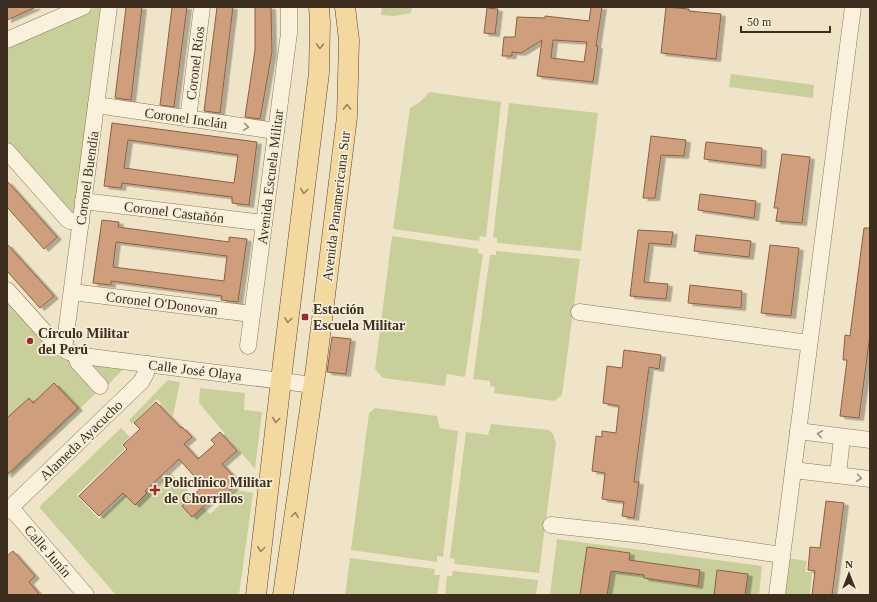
<svg xmlns="http://www.w3.org/2000/svg" width="877" height="602" font-family="Georgia,serif">
  <style>
    .green { fill: #c9cf9b }
    .building { fill: #cf9f7d; stroke: #8d5f41; fill-rule: evenodd; filter: url(#shadow) }
    .lines { fill: none; stroke-linecap: round; stroke-linejoin: round }
    .minor-casing { stroke: #8d765c; stroke-width: 17 }
    .major-casing { stroke: #5b4430; stroke-width: 21 }
    .minor { stroke: #faf1dc; stroke-width: 16 }
    .major { stroke: #f3d9a0; stroke-width: 20 }
    .oneway { stroke: #988460 }
    .oneway2 { stroke: #9c907e }
    .poi-dot { fill: #9e2a2b; stroke: #f7eed8; stroke-width: 1.5 }
    .labels { text-anchor: middle; stroke-width: 3.5; stroke-linejoin: round; paint-order: stroke }
    .street-label { font-size: 14px; fill: #3d2e20; stroke: #f7eed8 }
    .poi-label { font-size: 14px; font-weight: bold; fill: #3d2e20; stroke: #f7eed8; text-anchor: start }
  </style>
  <defs>
    <filter id="shadow"><feDropShadow dx="4.5" dy="2.5" stdDeviation="0" flood-color="#0004"/></filter>
  </defs>
  <rect width="100%" height="100%" fill="#f0e4c8"/>
  <g class="green">
    <polygon points="97,7 100,8 101,10 75,211 72,212 69,212 7,144 7,45"/>
    <polygon points="382,7 412,7 411,13 395,16 381,15"/>
    <polygon points="731,74 814,85 813,98 729,87"/>
    <path d="M429,92L501,102L486,237L480,236L479,241L393,229L410,108C418,104 424,99 429,92Z"/>
    <polygon points="509,103 598,113 581,251 497,243 497,238 493,237"/>
    <polygon points="392,236 478,249 478,253 483,254 465,377 447,374 445,386 383,378 375,369"/>
    <polygon points="496,251 580,259 562,395 554,401 494,393 495,387 490,386 490,381 473,379 490,255 496,255"/>
    <polygon points="7,292 98,391 7,479"/>
    <polygon points="88,363 125,367 108,385"/>
    <polygon points="168,380 180,382 173,416 157,399 132,424 129,420"/>
    <polygon points="200,388 245,393 244,410 262,412 255,469 199,403"/>
    <polygon points="375,408 437,416 440,428 458,431 443,557 437,556 437,562 351,550 369,413"/>
    <polygon points="491,424 549,430 553,434 556,443 539,573 454,564 455,559 450,558 466,432 488,435"/>
    <polygon points="121,428 130,437 122,445 125,449 77,495 99,519 138,482 149,493 171,473 210,514 236,490 253,493 239,595 116,595 39,507"/>
    <polygon points="557,539 762,566 759,595 550,595"/>
    <polygon points="350,558 435,569 434,575 440,575 437,595 345,595"/>
    <polygon points="787,558 807,561 805,572 812,572 810,595 782,595"/>
    <polygon points="453,571 538,580 536,595 445,595 447,576 452,576"/>
  </g>
  <g class="building">
    <polygon points="7,7 36,7 7,20"/>
    <polygon points="126,7 142,7 131,100 115,98"/>
    <polygon points="172,7 187,7 174,107 160,105"/>
    <polygon points="217,7 233,7 220,113 204,111"/>
    <polygon points="255,7 271,7 272,52 260,119 245,117 255,50"/>
    <path d="M591,7H602L596,46H598L593,82L537,76L542,40L521,53L512,52V56H502L504,37H515L517,17L545,18V16L589,21ZM553,40L587,42L584,62L551,58Z"/>
    <polygon points="666,7 689,9 689,11 721,14 716,59 661,53"/>
    <polygon points="487,8 498,9 495,34 484,33"/>
    <path d="M112,123L257,142L249,205L232,203V197L122,183L121,188L104,186ZM128,140L238,155L234,183L124,168Z"/>
    <polygon points="651,136 686,140 684,156 661,155 655,198 643,198"/>
    <polygon points="706,142 762,148 761,166 704,159"/>
    <polygon points="782,154 810,157 802,223 776,221 778,208 774,208"/>
    <polygon points="7,181 57,237 44,249 7,207"/>
    <polygon points="700,194 756,201 754,218 698,210"/>
    <path d="M102,220L119,222L118,227L229,242V237L247,239L238,302L221,300L222,296L111,281V285L93,283ZM116,242L227,256L224,281L113,267Z"/>
    <polygon points="864,228 870,228 870,335 859,418 840,416 847,360 843,360 845,335 850,336"/>
    <polygon points="638,230 673,232 671,245 649,243 644,282 668,284 666,299 630,296"/>
    <polygon points="696,235 751,241 749,257 694,251"/>
    <polygon points="7,244 54,296 40,308 7,271"/>
    <polygon points="770,245 799,248 791,316 761,313"/>
    <polygon points="690,285 742,291 741,308 688,303"/>
    <polygon points="332,337 351,339 346,374 327,372"/>
    <polygon points="624,350 661,355 659,369 649,367 634,482 639,482 634,518 622,516 624,502 602,499 605,473 592,471 596,436 602,437 602,431 616,433 619,406 603,403 607,366 622,368"/>
    <polygon points="54,383 78,408 7,475 7,418 29,398 33,403"/>
    <polygon points="156,402 181,428 182,427 192,437 184,444 198,459 215,444 211,440 220,432 237,451 222,464 239,482 217,502 213,498 192,517 182,506 203,486 179,459 145,491 147,493 135,505 123,493 99,516 79,496 127,449 123,445 140,429 134,423"/>
    <polygon points="826,501 844,503 832,595 812,595 815,571 808,570 810,547 820,548"/>
    <polygon points="587,547 630,553 629,560 700,570 698,586 644,578 644,575 611,571 607,595 580,595"/>
    <polygon points="13,551 35,576 29,582 40,595 7,595 7,556"/>
    <polygon points="717,570 748,574 745,595 714,595"/>
  </g>
  <g class="lines">
    <defs>
      <g id="minor">
        <polyline points="7,40 83,7"/>
        <polyline points="96,105 276,131"/>
        <polyline points="188,119 202,7"/>
        <polyline points="7,151 67,219 70,221 81,222"/>
        <polyline points="83,201 264,223"/>
        <polyline points="7,290 51,339 57,345 69,352 83,356 313,385"/>
        <polyline points="72,292 252,314"/>
        <polyline points="579,312 809,343"/>
        <polyline points="248,346 289,33 289,7"/>
        <polyline points="64,349 95,113 109,7"/>
        <polyline points="75,354 78,362 100,386"/>
        <polyline points="798,431 870,440"/>
        <polyline points="793,470 870,479"/>
        <polyline points="838,475 842,437"/>
        <polyline points="11,508 86,595"/>
        <polyline points="7,511 141,382 146,373 147,364"/>
        <polyline points="551,525 643,535 782,555"/>
        <polyline points="777,595 853,7"/>
      </g>
      <g id="major">
        <polyline points="256,595 283,363 319,73 320,23 319,7"/>
        <polyline points="283,595 316,368 347,117 349,40 345,7"/>
      </g>
    </defs>
    <use href="#minor" class="minor-casing"/>
    <use href="#major" class="major-casing"/>
    <use href="#minor" class="minor"/>
    <use href="#major" class="major"/>
  </g>
  <defs><path id="oneway-chevron" d="M-2-3.5L2.5 0L-2 3.5" fill="none" stroke-width="1.6" stroke-linecap="round" stroke-linejoin="round"/></defs>
  <g class="oneway">
    <use href="#oneway-chevron" transform="translate(320 46) rotate(91)"/>
    <use href="#oneway-chevron" transform="translate(347 107) rotate(-89)"/>
    <use href="#oneway-chevron" transform="translate(304 191) rotate(97)"/>
    <use href="#oneway-chevron" transform="translate(288 320) rotate(97)"/>
    <use href="#oneway-chevron" transform="translate(276 420) rotate(97)"/>
    <use href="#oneway-chevron" transform="translate(295 515) rotate(-82)"/>
    <use href="#oneway-chevron" transform="translate(261 549) rotate(97)"/>
  </g>
  <g class="oneway2">
    <use href="#oneway-chevron" transform="translate(246 127) rotate(8)"/>
    <use href="#oneway-chevron" transform="translate(820 434) rotate(-172)"/>
    <use href="#oneway-chevron" transform="translate(859 478) rotate(7)"/>
  </g>
  <g class="poi-dot">
    <rect x="301" y="313" width="8" height="8" rx="2"/>
    <circle cx="30" cy="341" r="4"/>
    <path d="M153 484h4v4h4v4h-4v4h-4v-4h-4v-4h4z"/>
  </g>
  <g class="labels">
    <g class="street-label">
      <text transform="translate(195 63) rotate(-83)" y="5">Coronel Ríos</text>
      <text transform="translate(186 118) rotate(8)" y="5">Coronel Inclán</text>
      <text transform="translate(270 177) rotate(-83)" y="5">Avenida Escuela Militar</text>
      <text transform="translate(87 178) rotate(-82)" y="5">Coronel Buendía</text>
      <text transform="translate(336 206) rotate(-83)" y="5">Avenida Panamericana Sur</text>
      <text transform="translate(174 212) rotate(7)" y="5">Coronel Castañón</text>
      <text transform="translate(162 303) rotate(7)" y="5">Coronel O'Donovan</text>
      <text transform="translate(195 370) rotate(7)" y="5">Calle José Olaya</text>
      <text transform="translate(81 440) rotate(-44)" y="5">Alameda Ayacucho</text>
      <text transform="translate(48 551) rotate(49)" y="5">Calle Junín</text>
    </g>
    <g class="poi-label">
      <text x="313" y="314">Estación<tspan x="313" dy="16">Escuela Militar</tspan></text>
      <text x="38" y="338">Círculo Militar<tspan x="38" dy="16">del Perú</tspan></text>
      <text x="164" y="487">Policlínico Militar<tspan x="164" dy="16">de Chorrillos</tspan></text>
    </g>
  </g>
  <rect width="877" height="602" fill="none" stroke="#3d2e20" stroke-width="16"/>
  <g transform="translate(849 574)" stroke="#f7eed8" stroke-width="3" paint-order="stroke">
  <path d="M0-3L7 15L0 10L-7 15Z" fill="#3d2e20"/>
  <text y="-6" font-size="11" font-weight="bold" text-anchor="middle" fill="#3d2e20">N</text>
  </g>
  <path d="M741 26v6h89v-6" fill="none" stroke="#3d2e20" stroke-width="2"/>
  <text x="747" y="26" font-size="12" fill="#3d2e20" stroke="#f7eed8" stroke-width="3" paint-order="stroke">50 m</text>
</svg>
